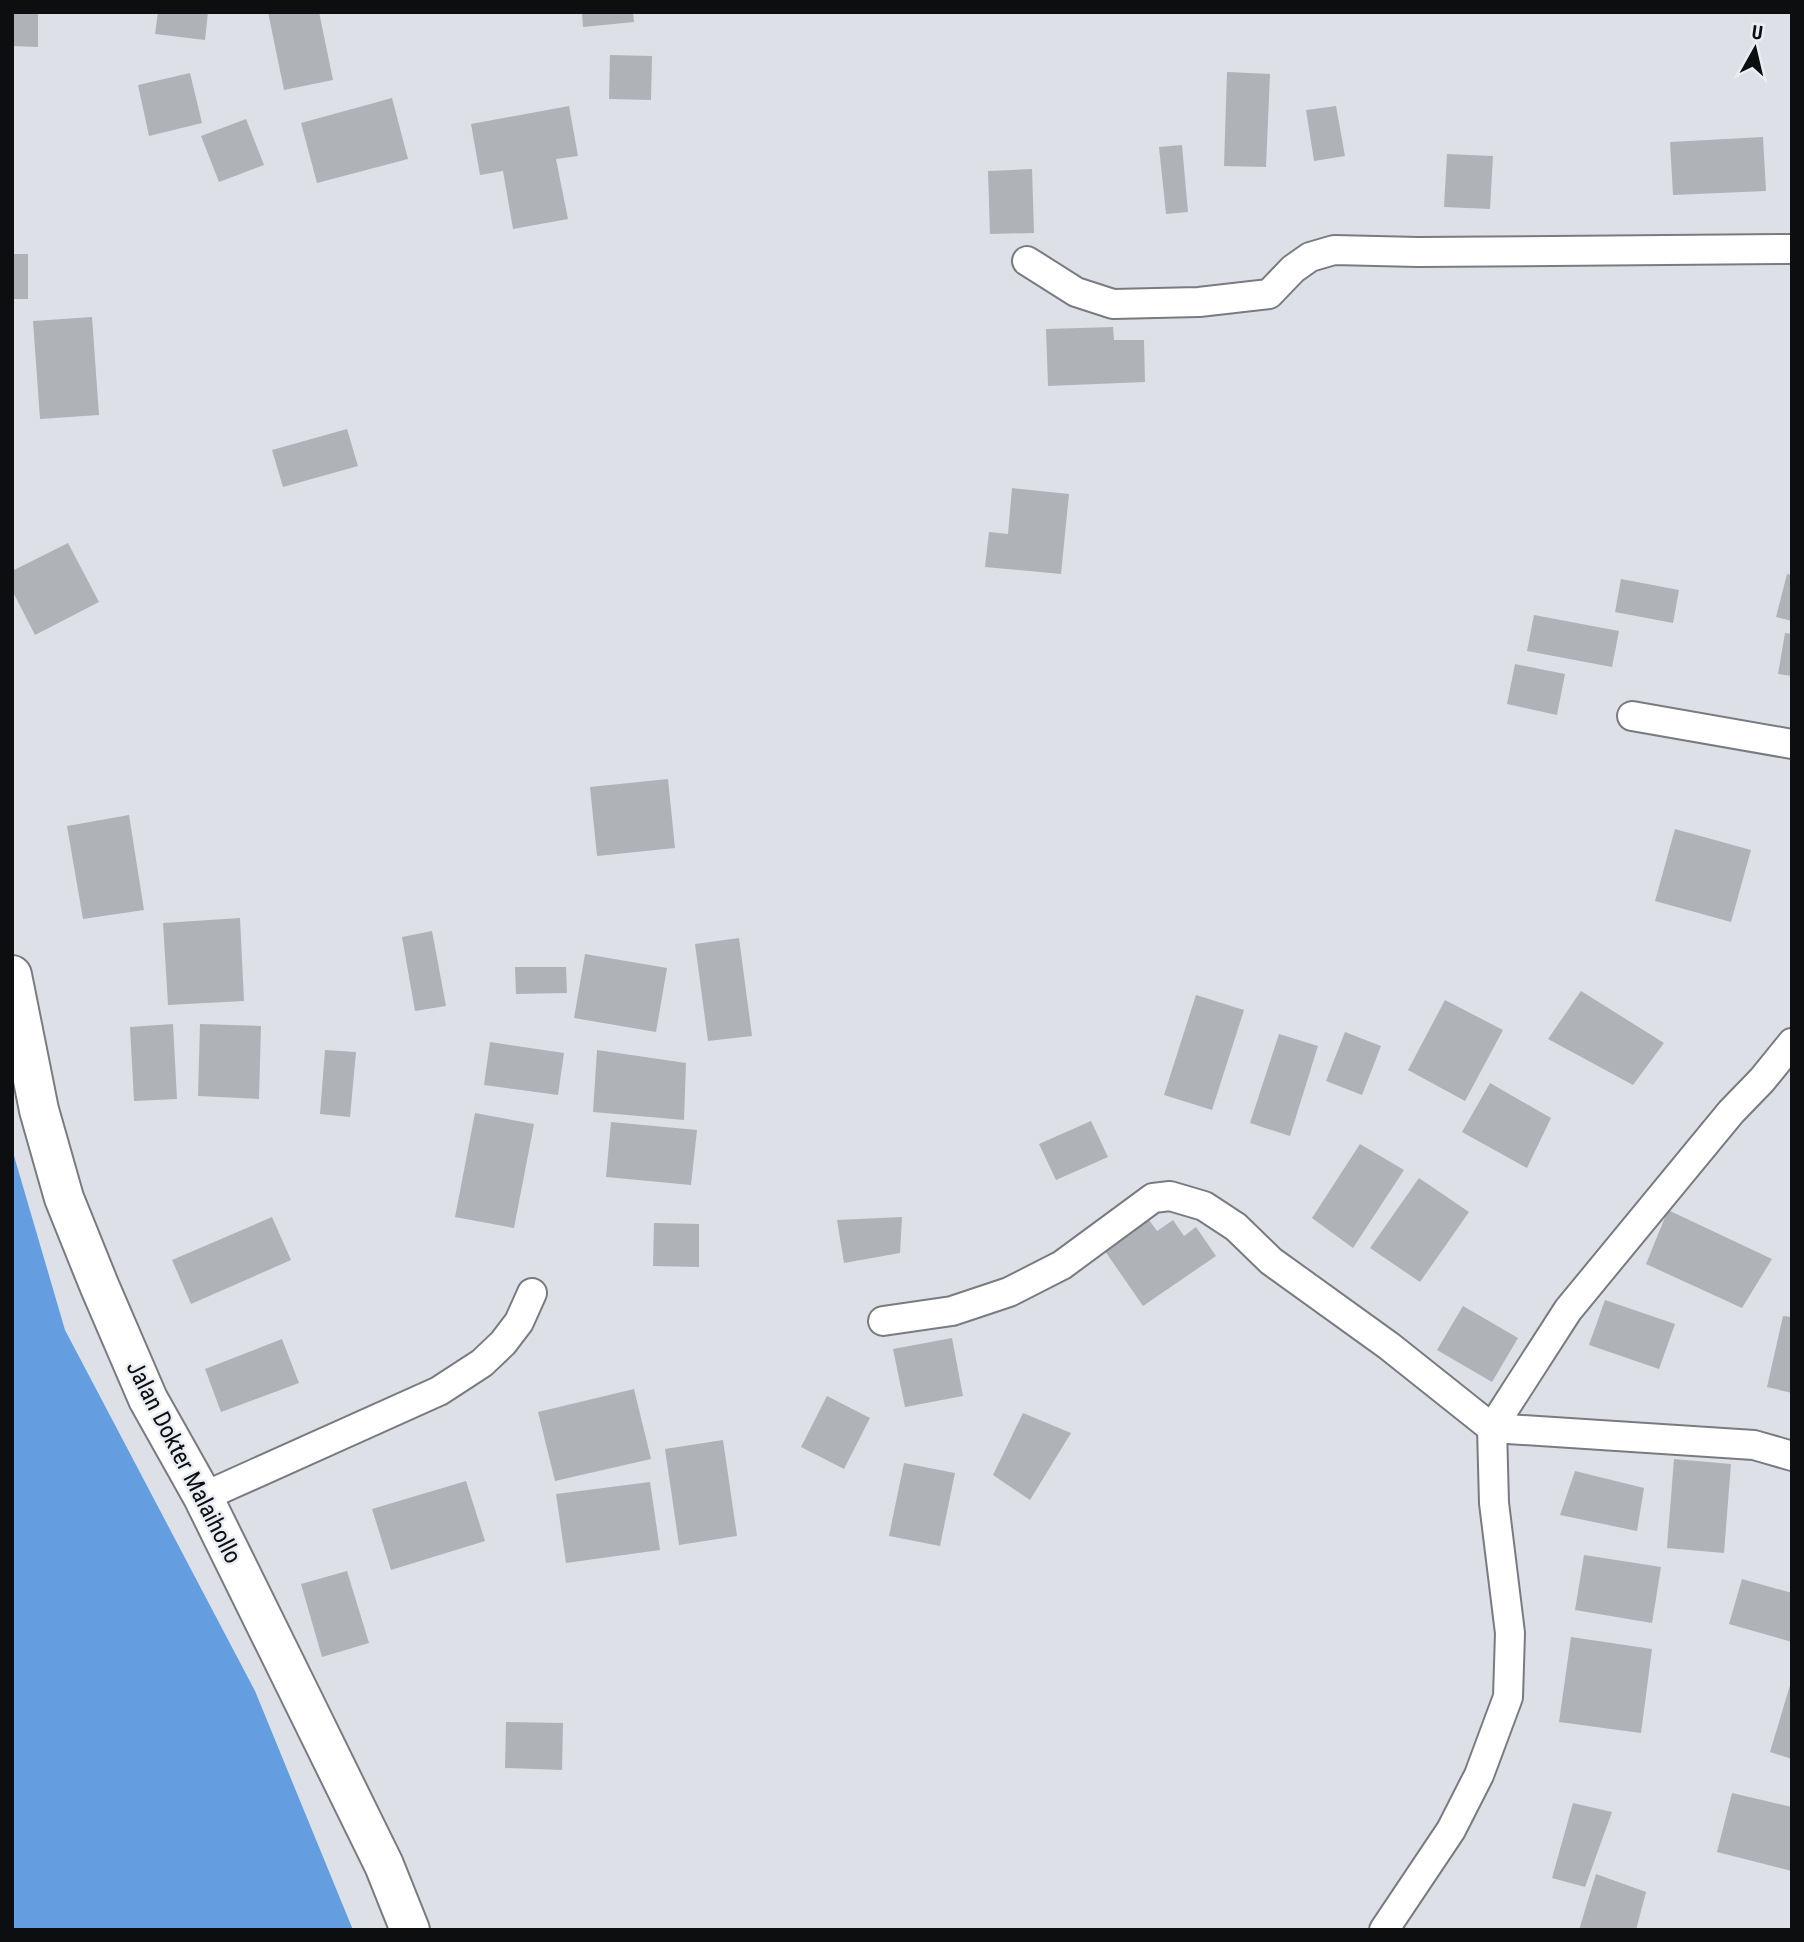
<svg xmlns="http://www.w3.org/2000/svg" width="1804" height="1942" font-family="'Roboto Condensed',sans-serif">
  <style>
    .water { fill: #659de1 }
    .building { fill: #afb3b8 }
    .lines { fill: none; stroke-linecap: round; stroke-linejoin: round }
    .minor-casing { stroke: #787b80; stroke-width: 32 }
    .secondary-casing { stroke: #787b80; stroke-width: 42 }
    .minor { stroke: #fff; stroke-width: 28 }
    .secondary { stroke: #fff; stroke-width: 38 }
    .labels { text-anchor: middle; stroke-width: 5; stroke-linejoin: round; paint-order: stroke }
    .street-label { font-size: 24px; fill: #0c0e0f; stroke: #eaeef4 }
  </style>
  <rect width="100%" height="100%" fill="#dde1e7"/>
  <polygon class="water" points="12,1149 65,1330 255,1691 353,1930 12,1930"/>
  <g class="building">
    <polygon points="12,12 38,12 38,47 12,46"/>
    <polygon points="158,12 208,12 205,40 155,34"/>
    <polygon points="268,12 319,12 333,80 284,90"/>
    <polygon points="582,12 633,12 634,22 583,27"/>
    <polygon points="610,55 652,56 651,100 609,99"/>
    <polygon points="1227,72 1270,74 1266,167 1224,166"/>
    <polygon points="190,73 202,123 149,136 138,85"/>
    <polygon points="392,98 408,159 317,183 301,123"/>
    <polygon points="569,106 578,156 556,159 568,219 513,229 503,171 480,175 471,124"/>
    <polygon points="1336,106 1345,156 1314,161 1306,110"/>
    <polygon points="246,119 264,165 219,182 201,136"/>
    <polygon points="1763,137 1766,191 1673,195 1670,142"/>
    <polygon points="1182,145 1188,212 1166,214 1159,147"/>
    <polygon points="1447,154 1493,156 1490,209 1444,207"/>
    <polygon points="1032,169 1034,233 990,234 988,171"/>
    <rect x="12" y="254" width="16" height="45"/>
    <polygon points="92,317 99,415 40,419 33,321"/>
    <polygon points="1113,327 1114,340 1144,340 1145,382 1048,386 1046,329"/>
    <polygon points="347,429 358,466 283,487 272,450"/>
    <polygon points="1012,488 1069,494 1061,574 985,567 989,532 1008,534"/>
    <polygon points="68,543 99,602 35,635 12,590 12,571"/>
    <polygon points="1787,574 1792,575 1792,621 1776,617"/>
    <polygon points="1621,579 1679,590 1673,623 1615,612"/>
    <polygon points="1534,615 1619,631 1612,667 1527,651"/>
    <polygon points="1785,633 1792,634 1792,676 1778,674"/>
    <polygon points="1515,664 1565,674 1557,715 1507,704"/>
    <polygon points="668,779 675,848 597,856 590,787"/>
    <polygon points="129,815 144,910 83,919 67,826"/>
    <polygon points="1675,829 1751,850 1731,922 1655,901"/>
    <polygon points="240,918 244,1001 168,1005 163,923"/>
    <polygon points="432,931 446,1006 415,1011 402,937"/>
    <polygon points="739,938 752,1036 708,1041 695,944"/>
    <polygon points="585,954 667,968 656,1032 574,1018"/>
    <polygon points="515,967 566,967 567,993 516,994"/>
    <polygon points="1581,991 1664,1043 1633,1085 1548,1039"/>
    <polygon points="1196,995 1244,1010 1212,1110 1164,1095"/>
    <polygon points="1445,1000 1503,1030 1465,1101 1408,1070"/>
    <polygon points="173,1024 177,1099 134,1101 130,1027"/>
    <polygon points="200,1024 261,1026 259,1099 198,1096"/>
    <polygon points="1345,1032 1381,1046 1362,1095 1326,1081"/>
    <polygon points="1279,1034 1318,1046 1290,1136 1250,1123"/>
    <polygon points="490,1042 564,1053 558,1095 484,1085"/>
    <polygon points="325,1050 356,1052 350,1117 320,1114"/>
    <polygon points="597,1050 686,1063 684,1120 593,1112"/>
    <polygon points="1490,1083 1551,1118 1527,1168 1462,1132"/>
    <polygon points="475,1113 534,1124 514,1228 455,1217"/>
    <polygon points="1091,1121 1108,1157 1056,1180 1039,1144"/>
    <polygon points="611,1122 697,1130 691,1185 606,1177"/>
    <polygon points="1360,1144 1404,1170 1353,1248 1312,1218"/>
    <polygon points="1419,1178 1469,1212 1420,1282 1370,1248"/>
    <polygon points="1668,1210 1772,1259 1742,1308 1646,1264"/>
    <polygon points="272,1217 291,1260 191,1304 172,1260"/>
    <polygon points="902,1217 900,1253 844,1263 837,1220"/>
    <polygon points="1149,1220 1157,1231 1173,1220 1184,1236 1196,1227 1216,1256 1143,1306 1105,1251"/>
    <polygon points="654,1223 699,1224 699,1267 653,1266"/>
    <polygon points="1605,1300 1675,1324 1659,1369 1589,1345"/>
    <polygon points="1463,1306 1518,1338 1492,1382 1437,1350"/>
    <polygon points="1783,1316 1792,1317 1792,1393 1767,1387"/>
    <polygon points="952,1338 963,1396 905,1407 893,1349"/>
    <polygon points="282,1339 299,1383 221,1412 205,1369"/>
    <polygon points="634,1389 651,1459 555,1481 538,1412"/>
    <polygon points="827,1396 870,1418 844,1469 801,1447"/>
    <polygon points="1023,1413 1071,1433 1030,1500 993,1475"/>
    <polygon points="723,1440 737,1536 679,1545 665,1449"/>
    <polygon points="1674,1459 1731,1464 1724,1553 1667,1548"/>
    <polygon points="904,1463 955,1473 940,1546 889,1536"/>
    <polygon points="1575,1471 1644,1488 1637,1531 1560,1515"/>
    <polygon points="466,1481 485,1541 391,1570 372,1509"/>
    <polygon points="650,1482 660,1550 566,1563 556,1494"/>
    <polygon points="1584,1555 1661,1567 1652,1623 1575,1610"/>
    <polygon points="347,1571 369,1643 322,1657 301,1584"/>
    <polygon points="1742,1579 1792,1593 1792,1642 1729,1624"/>
    <polygon points="1571,1637 1652,1649 1641,1733 1559,1722"/>
    <polygon points="1791,1682 1792,1682 1792,1759 1770,1752"/>
    <polygon points="506,1722 563,1723 562,1770 505,1768"/>
    <polygon points="1732,1793 1792,1807 1792,1871 1717,1852"/>
    <polygon points="1573,1803 1612,1812 1585,1887 1552,1878"/>
    <polygon points="1596,1874 1646,1892 1636,1930 1579,1930"/>
  </g>
  <g class="lines">
    <defs>
      <g id="minor">
        <polyline points="1027,261 1076,292 1113,304 1199,302 1269,294 1293,269 1310,257 1334,250 1418,252 1792,249"/>
        <polyline points="1632,716 1792,744"/>
        <polyline points="883,1321 952,1311 1009,1292 1062,1265 1153,1198 1170,1196 1204,1206 1236,1227 1271,1261 1389,1346 1492,1428 1754,1445 1792,1456"/>
        <polyline points="203,1497 439,1391 482,1363 503,1343 519,1322 532,1293"/>
        <polyline points="1384,1930 1451,1830 1479,1775 1508,1697 1510,1633 1494,1503 1492,1428 1568,1310 1731,1112 1762,1080 1792,1043"/>
      </g>
      <polyline id="secondary" points="12,975 39,1110 64,1198 99,1285 148,1399 203,1497 301,1696 384,1865 410,1930"/>
    </defs>
    <use href="#minor" class="minor-casing"/>
    <use href="#secondary" class="secondary-casing"/>
    <use href="#minor" class="minor"/>
    <use href="#secondary" class="secondary"/>
  </g>
  <g class="labels">
    <g class="street-label">
      <text transform="translate(184 1462) rotate(63)" y="8">Jalan Dokter Malaihollo</text>
    </g>
  </g>
  <rect width="1804" height="1942" fill="none" stroke="#0c0e0f" stroke-width="28"/>
  <g transform="translate(1755 49) rotate(8)" stroke="#eaeef4" stroke-width="5" paint-order="stroke">
  <path d="M0-5L12 26L0 18L-12 26Z" fill="#0c0e0f"/>
  <text y="-10" font-size="19" font-weight="bold" text-anchor="middle" fill="#0c0e0f">U</text>
  </g>
</svg>
